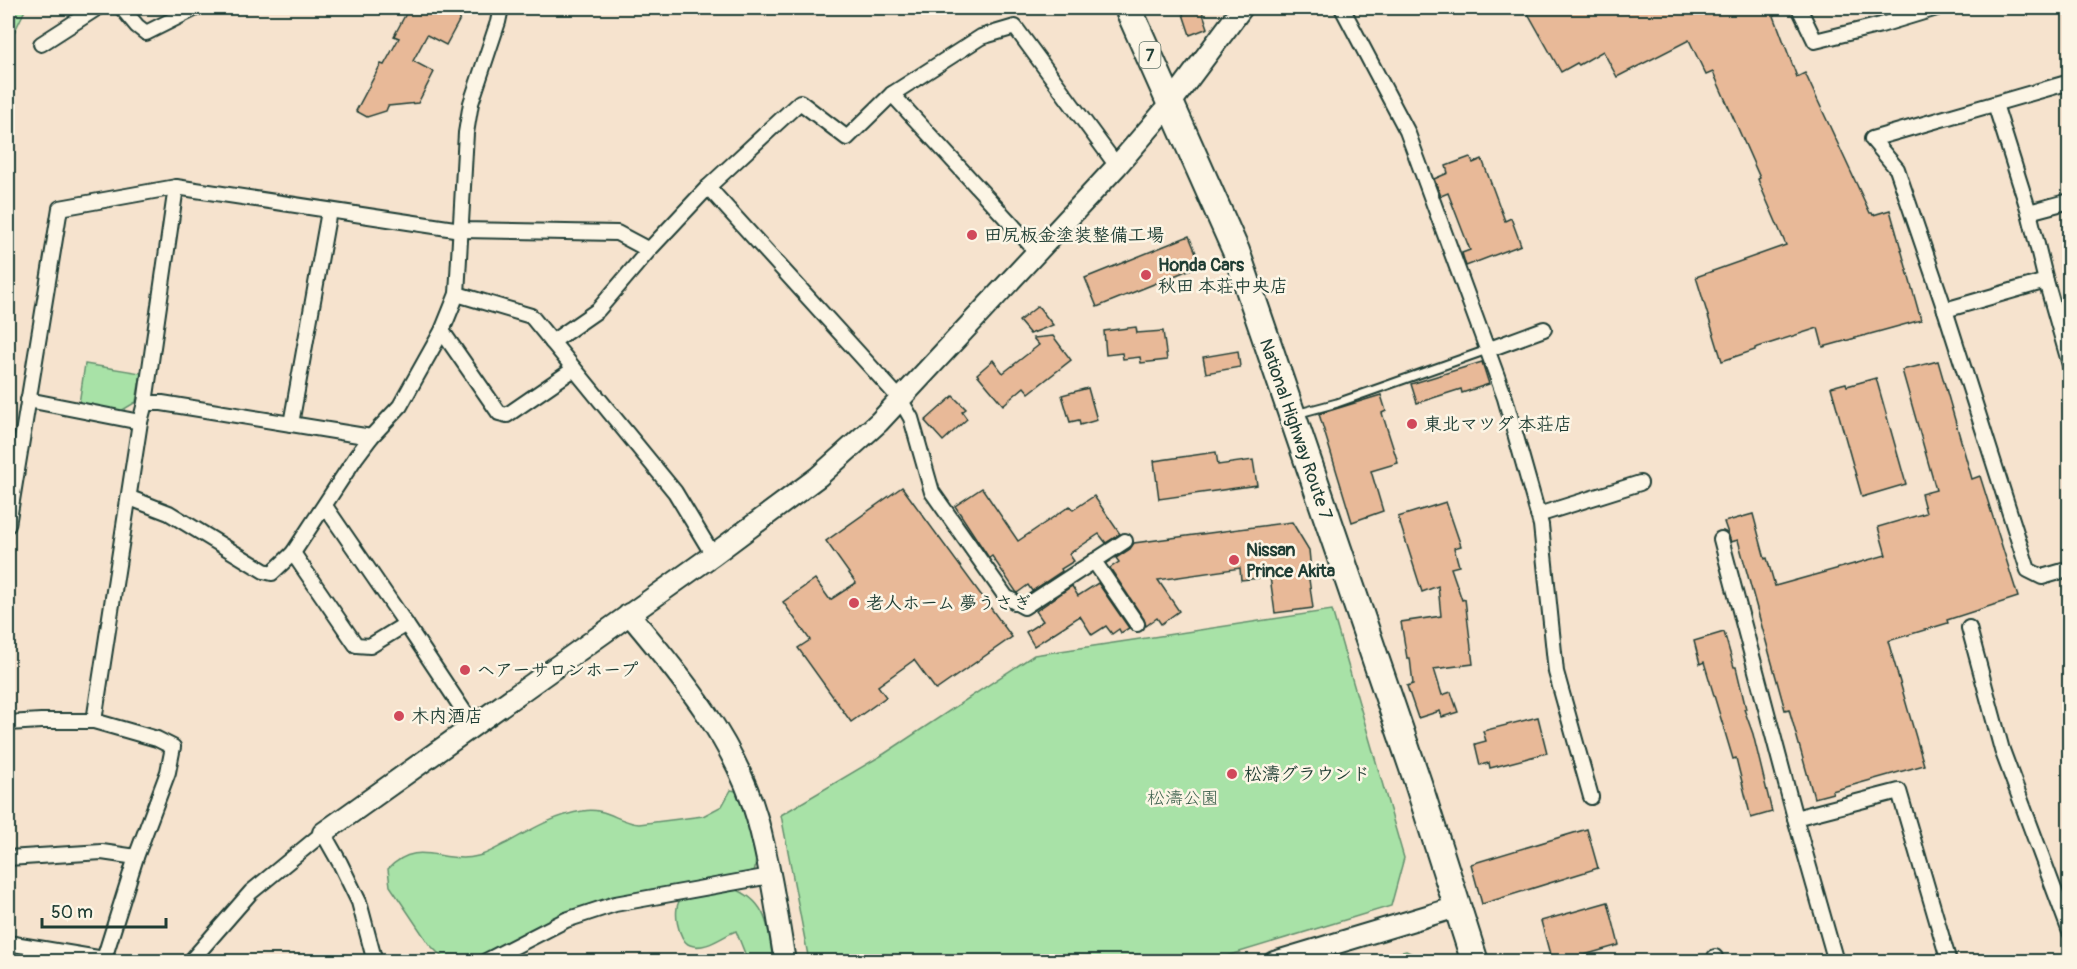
<svg xmlns="http://www.w3.org/2000/svg" width="2077" height="969" font-family="Pangolin,'Klee One',sans-serif">
  <style>
    .green { fill: #a8e2a7; stroke: #64906e; stroke-width: 1.5 }
    .building { fill: #e8b998; stroke: #1f3d34; stroke-width: 1.5 }
    .lines { fill: none; stroke-linecap: round; stroke-linejoin: round }
    .lane-casing { stroke: #1f3d34; stroke-width: 11 }
    .street-casing { stroke: #1f3d34; stroke-width: 18 }
    .secondary-casing { stroke: #1f3d34; stroke-width: 24 }
    .highway-casing { stroke: #1f3d34; stroke-width: 30 }
    .lane { stroke: #fcf5e5; stroke-width: 7 }
    .street { stroke: #fcf5e5; stroke-width: 14 }
    .secondary { stroke: #fcf5e5; stroke-width: 20 }
    .highway { stroke: #fcf5e5; stroke-width: 26 }
    .poi-dot { fill: #d1495b; stroke: #fcf5e5; stroke-width: 2 }
    .labels { text-anchor: middle; stroke-width: 5; stroke-linejoin: round; paint-order: stroke }
    .shield { fill: #fcf5e5; stroke: #617469; stroke-width: 1.5 }
    .shield-label { font-size: 16px; font-weight: bold; fill: #1f3d34 }
    .poi-label { font-size: 18px; font-weight: bold; fill: #1f3d34; stroke: #fcf5e5; text-anchor: start }
    .street-label { font-size: 18px; fill: #1f3d34; stroke: #fcf5e5 }
    .park-label { font-size: 18px; fill: #3a5e4b; stroke: #fcf5e5 }
  </style>
  <rect width="100%" height="100%" fill="#f6e3ce"/>
  <filter id="ink" filterUnits="userSpaceOnUse"><feTurbulence type="fractalNoise" baseFrequency=".0167" numOctaves="2"/><feDisplacementMap in="SourceGraphic" scale="12" xChannelSelector="R" yChannelSelector="G"/><feConvolveMatrix kernelMatrix="1 2 1 2 8 2 1 2 1" color-interpolation-filters="sRGB"/></filter>
  <g filter="url(#ink)">
    <g class="green">
      <polygon points="8,8 26,8 8,45"/>
      <polygon points="85,364 141,373 136,402 121,411 79,404"/>
      <polygon points="1332,610 1404,858 1391,906 1210,961 809,961 781,815 884,754 1034,655"/>
      <path d="M731,790L736,791C744,812 761,851 754,872L563,915L469,962L446,961L429,944L390,886L388,869C418,837 443,865 478,856C488,854 498,847 507,843C532,829 555,815 583,811C606,807 618,822 639,824L703,816L722,806Z"/>
      <path d="M732,888C769,901 768,929 773,961H748L736,931C722,936 706,951 690,945C678,941 671,906 682,898Z"/>
      <polygon points="1406,951 1427,961 1366,961"/>
    </g>
    <g class="building">
      <polygon points="409,8 466,8 446,45 427,35 413,61 434,72 418,103 388,106 386,111 367,117 356,111 381,64 384,65 399,38 394,36"/>
      <polygon points="1181,8 1201,8 1208,28 1190,35"/>
      <polygon points="1525,8 1771,8 1797,77 1805,73 1870,213 1872,213 1873,215 1890,210 1921,320 1823,347 1818,328 1755,348 1755,350 1722,361 1696,277 1786,245 1763,192 1758,179 1760,178 1713,72 1706,75 1689,40 1617,77 1603,51 1579,65 1577,63 1561,72"/>
      <polygon points="1470,157 1473,163 1482,159 1505,221 1511,218 1521,245 1466,266 1462,253 1470,250 1448,193 1441,196 1434,179 1448,173 1446,166"/>
      <polygon points="1189,236 1201,265 1097,307 1085,278"/>
      <polygon points="1038,306 1053,325 1030,334 1019,321"/>
      <polygon points="1136,327 1137,333 1163,331 1167,360 1141,363 1140,357 1123,359 1122,353 1106,355 1104,331"/>
      <polygon points="1053,336 1071,360 1029,393 1024,387 1003,405 977,374 993,360 1003,373 1039,345 1033,338"/>
      <polygon points="1238,351 1240,367 1206,373 1203,357"/>
      <polygon points="1938,361 1972,479 1980,476 2018,597 1947,620 1948,623 1888,641 1924,765 1832,791 1833,793 1814,798 1789,709 1785,710 1738,540 1731,542 1724,522 1753,514 1765,559 1767,558 1775,586 1886,555 1878,527 1926,513 1921,494 1936,490 1902,370"/>
      <polygon points="1482,362 1489,384 1462,393 1461,389 1417,403 1411,384"/>
      <polygon points="1876,378 1906,484 1862,497 1831,387 1846,383 1847,386"/>
      <polygon points="1088,388 1097,420 1080,425 1079,420 1070,422 1062,395"/>
      <polygon points="1381,395 1386,411 1382,413 1398,463 1371,471 1383,511 1352,522 1319,414"/>
      <polygon points="953,396 966,409 962,412 967,419 943,441 925,421"/>
      <polygon points="1216,452 1218,465 1253,460 1257,485 1159,499 1154,461"/>
      <polygon points="902,487 1012,637 936,690 914,660 878,686 886,697 851,722 798,648 810,640 783,602 815,579 830,600 856,583 826,541"/>
      <polygon points="982,488 1018,541 1070,506 1073,510 1094,496 1120,534 1106,543 1099,534 1069,554 1074,561 1061,569 1062,571 1032,591 1028,585 1017,593 992,556 989,558 955,506"/>
      <polygon points="1446,502 1461,546 1454,548 1459,566 1451,568 1462,600 1465,599 1473,664 1434,669 1442,695 1451,692 1458,712 1442,717 1440,711 1418,718 1407,686 1413,684 1410,658 1407,658 1401,622 1441,616 1438,586 1422,592 1398,517"/>
      <polygon points="1292,522 1309,550 1311,571 1308,572 1313,608 1275,613 1270,577 1241,580 1240,568 1158,580 1179,611 1161,624 1157,618 1146,626 1144,619 1110,568 1119,562 1116,558 1130,549 1134,543"/>
      <polygon points="1098,583 1129,628 1121,633 1119,629 1112,634 1106,626 1092,635 1080,616 1034,646 1026,632 1043,621 1036,611 1072,586 1078,596"/>
      <polygon points="1724,632 1734,667 1736,667 1746,709 1744,709 1753,734 1772,812 1751,818 1736,758 1733,759 1704,662 1700,664 1694,641"/>
      <polygon points="1538,717 1547,753 1490,768 1489,763 1480,765 1475,744 1486,741 1483,731"/>
      <polygon points="1587,829 1598,868 1482,904 1471,864"/>
      <polygon points="1608,902 1619,945 1560,962 1552,962 1541,921"/>
    </g>
    <g class="lines">
      <defs>
        <polyline id="lane" points="1296,414 1337,403 1487,350"/>
        <g id="street">
          <polyline points="122,8 137,26 146,33 196,8"/>
          <polyline points="1342,8 1407,131 1505,398 1541,525 1556,672 1591,797"/>
          <polyline points="1799,8 1815,41 1881,25 1937,8"/>
          <polyline points="41,44 97,8"/>
          <polyline points="2070,82 1872,139 1897,169 1945,310 2028,570 2042,577 2070,569"/>
          <polyline points="892,94 1037,252"/>
          <polyline points="1995,104 2029,212 2046,281 2070,365"/>
          <polyline points="708,187 900,399 911,418 932,492 1006,597 1024,607 1125,541"/>
          <polyline points="2029,212 2070,201"/>
          <polyline points="457,294 531,316 675,492 713,555"/>
          <polyline points="1945,310 2046,281"/>
          <polyline points="442,331 499,413 507,415 574,369"/>
          <polyline points="552,342 598,310 649,250 708,187 800,102 847,138 892,94 981,37 1015,27 1117,166"/>
          <polyline points="1487,350 1544,329"/>
          <polyline points="28,400 140,422"/>
          <polyline points="145,403 176,187"/>
          <polyline points="291,424 329,211"/>
          <polyline points="130,498 169,513 264,571 272,573 293,553 356,457 371,437 400,406 442,331 457,294 466,133 471,103 498,22 501,8"/>
          <polyline points="325,506 406,624"/>
          <polyline points="1538,515 1640,483"/>
          <polyline points="8,525 60,208 176,187 461,230 617,233 649,250"/>
          <polyline points="1721,539 1795,818 1899,791 1949,962"/>
          <polyline points="293,553 356,645 370,646 406,624 473,725"/>
          <polyline points="1094,561 1137,624"/>
          <polyline points="1969,628 2002,750 2070,932"/>
          <polyline points="8,723 41,721 94,721"/>
          <polyline points="1795,818 1836,962"/>
          <polyline points="8,858 102,852 136,857"/>
          <polyline points="8,943 104,959"/>
          <polyline points="1715,957 1716,962"/>
          <polyline points="103,962 136,857 168,772 173,747 157,739 94,721 140,422 145,403 162,403 371,437"/>
          <polyline points="190,962 251,892 323,833 340,863 359,902 375,962"/>
          <polyline points="484,962 566,920 615,904 770,876"/>
        </g>
        <g id="secondary">
          <path d="M629,614C680,675 735,740 757,818C770,865 777,913 785,962"/>
          <polyline points="323,833 713,555 818,477 879,422 1117,166 1171,103 1242,8"/>
          <polyline points="1274,962 1457,907"/>
        </g>
        <polyline id="highway" points="1128,8 1236,251 1418,783 1475,962"/>
      </defs>
      <use href="#lane" class="lane-casing"/>
      <use href="#street" class="street-casing"/>
      <use href="#secondary" class="secondary-casing"/>
      <use href="#highway" class="highway-casing"/>
      <use href="#lane" class="lane"/>
      <use href="#street" class="street"/>
      <use href="#secondary" class="secondary"/>
      <use href="#highway" class="highway"/>
    </g>
  </g>
  <g class="poi-dot">
    <circle cx="972" cy="235" r="6"/>
    <circle cx="1146" cy="275" r="6"/>
    <circle cx="1412" cy="424" r="6"/>
    <circle cx="1234" cy="560" r="6"/>
    <circle cx="854" cy="603" r="6"/>
    <circle cx="465" cy="670" r="6"/>
    <circle cx="399" cy="716" r="6"/>
    <circle cx="1232" cy="774" r="6"/>
  </g>
  <g class="labels">
    <rect class="shield" x="1139.5" y="42" width="21" height="26" rx="4.5"/>
    <g class="shield-label">
      <text x="1150" y="61">7</text>
    </g>
    <g class="poi-label">
      <text x="984" y="241">田尻板金塗装整備工場</text>
      <text x="1158" y="271">Honda Cars<tspan x="1158" dy="21">秋田 本荘中央店</tspan></text>
      <text x="1424" y="430">東北マツダ 本荘店</text>
      <text x="1246" y="556">Nissan<tspan x="1246" dy="21">Prince Akita</tspan></text>
      <text x="866" y="609">老人ホーム 夢うさぎ</text>
      <text x="477" y="676">ヘアーサロンホープ</text>
      <text x="411" y="722">木内酒店</text>
      <text x="1244" y="780">松濤グラウンド</text>
    </g>
    <g class="street-label">
      <text transform="translate(1296 429) rotate(71)" y="6">National Highway Route 7</text>
    </g>
    <g class="park-label">
      <text x="1183" y="804">松濤公園</text>
    </g>
  </g>
  <rect width="2077" height="969" fill="none" stroke="#fcf5e5" stroke-width="30"/>
  <rect x="15" y="15" width="2047" height="939" fill="none" stroke="#1f3d34" stroke-width="2" filter="url(#ink)"/>
  <path d="M42 918v9h124v-9" fill="none" stroke="#1f3d34" stroke-width="3"/>
  <text x="51" y="918" font-size="18" fill="#1f3d34" stroke="#fcf5e5" stroke-width="4.5" paint-order="stroke">50 m</text>
</svg>
